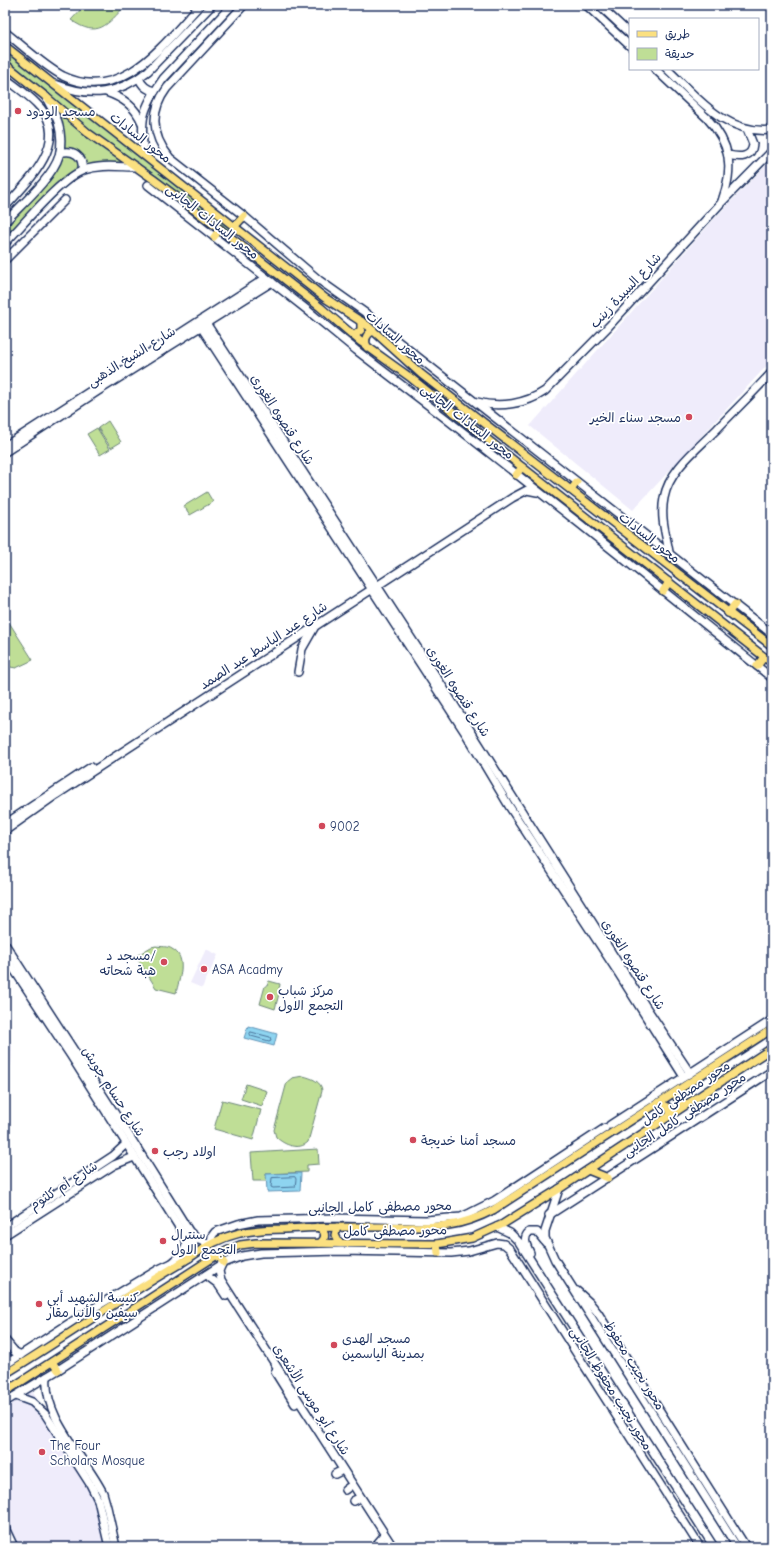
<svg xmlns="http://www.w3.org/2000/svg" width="777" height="1552" font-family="'Comic Neue','Playpen Sans Arabic',sans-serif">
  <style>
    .built { fill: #efecfb }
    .green { fill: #bfde96; stroke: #6d867a }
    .water { fill: #8ed4f0; stroke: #6092b6 }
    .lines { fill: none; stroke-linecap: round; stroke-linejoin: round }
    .shore { stroke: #497198; stroke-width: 1 }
    .secondary-casing { stroke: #1b2f5e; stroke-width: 10 }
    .primary-casing { stroke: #1b2f5e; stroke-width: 10 }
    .secondary { stroke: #fff; stroke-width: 7 }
    .primary { stroke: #fbe080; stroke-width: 7 }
    .poi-dot { fill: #d1495b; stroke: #fff; stroke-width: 1.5 }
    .labels { text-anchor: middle; stroke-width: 3.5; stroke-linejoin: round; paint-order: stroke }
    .poi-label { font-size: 13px; fill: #1b2f5e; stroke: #fff; text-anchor: start }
    .street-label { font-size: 13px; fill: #1b2f5e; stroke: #fff }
  </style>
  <rect width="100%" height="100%" fill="#fff"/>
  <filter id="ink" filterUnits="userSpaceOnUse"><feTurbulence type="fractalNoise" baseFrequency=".025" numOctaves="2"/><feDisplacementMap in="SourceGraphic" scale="8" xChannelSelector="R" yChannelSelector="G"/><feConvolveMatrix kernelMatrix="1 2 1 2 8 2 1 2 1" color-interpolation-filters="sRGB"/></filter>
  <g filter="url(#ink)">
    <g class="built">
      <polygon points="772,159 772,360 633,510 530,426 717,216"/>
      <polygon points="206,949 218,955 202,988 190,983"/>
      <polygon points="5,1036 12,1046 11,1065 5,1068"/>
      <polygon points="32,1391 89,1477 101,1499 111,1547 11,1547 5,1538 5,1405"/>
    </g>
    <g class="green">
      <path d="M85,5H126C107,25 98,39 71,20Z"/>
      <polygon points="5,46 235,226 229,236 136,167 106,166 72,177 5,243 5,222 54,167 61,140 45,96 5,64"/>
      <polygon points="108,421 121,442 111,448 98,428"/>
      <polygon points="97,428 110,449 100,455 87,434"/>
      <polygon points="207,492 213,502 190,515 184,506"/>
      <polygon points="5,616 33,660 16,668 5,666"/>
      <path d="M156,946C161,947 168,946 172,949C188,957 179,980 176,993L156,988L136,956L151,947Z"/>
      <polygon points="269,981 280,984 279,990 280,990 275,1009 260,1004 265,986 267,986"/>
      <path d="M303,1076C312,1078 322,1082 322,1091L308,1142C299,1151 284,1145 276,1137L274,1130L287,1082L292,1078Z"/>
      <polygon points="246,1084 267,1091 262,1106 241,1099"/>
      <polygon points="222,1100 261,1110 253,1140 214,1129"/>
      <polygon points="318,1149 319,1164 307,1165 307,1172 266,1174 267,1181 253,1181 251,1153"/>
    </g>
    <g class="water">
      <polygon points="248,1026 277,1034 274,1046 244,1038"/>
      <polygon points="301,1173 300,1191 267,1192 266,1174"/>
    </g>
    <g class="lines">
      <g class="shore">
        <polygon points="251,1032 270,1037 271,1040 269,1041 251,1036 250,1034"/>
        <polygon points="295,1177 296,1179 295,1187 273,1188 271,1187 272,1178"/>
      </g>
      <defs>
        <g id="secondary">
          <path d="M244,5L167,88C150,111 151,135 170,158L244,216L319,280L367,314L395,339L456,387L772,634"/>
          <polyline points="586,5 630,46"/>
          <polyline points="599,5 630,34"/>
          <path d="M5,32C22,45 44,66 63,76C122,105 165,42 200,5"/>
          <path d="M655,69L707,118C731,144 734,168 722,201"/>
          <path d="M667,69C698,98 725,135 772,130"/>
          <path d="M5,78C15,86 27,94 36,103C74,139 29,180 5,207"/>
          <path d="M139,78C142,86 147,90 155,91"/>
          <path d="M55,84C91,98 118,95 148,71L212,5"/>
          <path d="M106,92C123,98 135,106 142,123"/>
          <path d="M60,153C73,149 84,156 82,170"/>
          <path d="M144,154C140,119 142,109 163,79L232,5"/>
          <path d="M728,155C740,158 752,158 753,144L747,129"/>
          <polyline points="148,185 306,309 356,350 445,418 580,524 772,678"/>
          <path d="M5,222C21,205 53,177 59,156C62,145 61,133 58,122C55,113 50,106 46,97"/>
          <path d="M5,243C23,225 61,178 84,170C101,164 119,167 136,167"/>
          <polyline points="5,260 65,200"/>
          <polyline points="206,323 439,681 646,1007 690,1073"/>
          <polyline points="201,327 466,734 509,806 619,974 684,1077"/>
          <path d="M477,402C500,408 526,404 545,391L609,326L721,203L772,151"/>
          <polyline points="5,446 266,278"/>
          <polyline points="5,452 98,391 272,282"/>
          <path d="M669,552C666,534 660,518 664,498C669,470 697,449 717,429C735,410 754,392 772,372"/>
          <polyline points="298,672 302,649 314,628"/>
          <polyline points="5,824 91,767"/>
          <polyline points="5,831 56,795 512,498 527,490 537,492"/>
          <polyline points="5,944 132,1140 189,1231 197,1239 208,1244"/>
          <polyline points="5,956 71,1056 184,1235 187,1243 189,1258"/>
          <polyline points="610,1125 772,1020"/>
          <polyline points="559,1189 545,1231 545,1238 555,1260 737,1547"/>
          <polyline points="549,1215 772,1071"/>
          <polyline points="5,1227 113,1156 126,1144"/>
          <polyline points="497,1227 510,1233 519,1242 714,1547"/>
          <polyline points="5,1235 114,1165 134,1157"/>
          <polyline points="211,1243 212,1236 215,1232 238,1224 258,1220 334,1218 426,1220 461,1217 470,1213 494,1201 605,1128"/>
          <path d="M530,1253C527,1246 522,1238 529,1232H537L546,1243"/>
          <polyline points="171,1264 183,1253 187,1243 190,1244 194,1243 195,1237"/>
          <polyline points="222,1264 219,1271 221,1280 393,1547"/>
          <polyline points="206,1275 218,1284 226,1296"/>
          <polyline points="577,1291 589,1302 598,1313 746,1547"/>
          <polyline points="5,1340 15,1352 21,1355"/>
          <polyline points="5,1351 7,1358 6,1365"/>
          <polyline points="5,1365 79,1317 159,1269 172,1263 180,1264"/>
          <polyline points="275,1372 295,1404"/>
          <path d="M47,1377C43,1418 85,1457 103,1493L107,1507L116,1547"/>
          <polyline points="16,1396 32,1402 45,1414 90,1484 98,1500 109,1547"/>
          <polyline points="5,1402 58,1370 224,1263 242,1256 261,1253 341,1251 451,1253 469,1251 497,1243 504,1244 510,1249 700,1547"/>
          <polyline points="335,1474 339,1472"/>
          <polyline points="345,1490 349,1487"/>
          <polyline points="353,1501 357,1499"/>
          <polyline points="5,1528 14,1547"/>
          <polyline points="376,1545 382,1538"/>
        </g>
        <g id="primary">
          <polyline points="5,46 325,298 368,326 421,374 772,646"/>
          <polyline points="5,64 45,96 88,133 153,179 229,236 320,307 361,342 411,378 522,467 772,663"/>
          <polyline points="235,226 244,216"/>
          <polyline points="214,237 220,229"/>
          <polyline points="354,336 361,330 361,321"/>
          <path d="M367,347C364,340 366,334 373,331"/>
          <polyline points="516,475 522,467"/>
          <polyline points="571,490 577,482"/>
          <polyline points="663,591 669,582"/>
          <polyline points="728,613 735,604"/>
          <polyline points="757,666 764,657"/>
          <path d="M676,1092C676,1099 680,1103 688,1104"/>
          <path d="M657,1105C665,1103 671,1107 670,1116"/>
          <polyline points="588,1170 608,1178"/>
          <path d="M317,1227C326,1230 327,1238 320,1243"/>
          <polyline points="337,1227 335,1235 339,1243"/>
          <polyline points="437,1244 438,1253"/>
          <polyline points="217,1255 224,1263"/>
          <polyline points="52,1362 58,1370"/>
          <path d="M5,1374C63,1339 118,1300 176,1266C200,1252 211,1240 240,1233C255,1230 270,1229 285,1229C321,1226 357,1227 394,1227C433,1227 457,1229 493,1210L772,1029"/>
          <polyline points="5,1392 217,1255 240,1245 256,1243 437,1244 472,1238 503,1224 559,1189 772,1048"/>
        </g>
      </defs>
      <use href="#secondary" class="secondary-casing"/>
      <use href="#primary" class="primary-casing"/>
      <use href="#secondary" class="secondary"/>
      <use href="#primary" class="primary"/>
    </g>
  </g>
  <g class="poi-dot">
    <circle cx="18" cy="111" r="4"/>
    <circle cx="689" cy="417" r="4"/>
    <circle cx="322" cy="826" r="4"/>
    <circle cx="164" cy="962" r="4"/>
    <circle cx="204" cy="969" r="4"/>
    <circle cx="270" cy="997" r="4"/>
    <circle cx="413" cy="1140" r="4"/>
    <circle cx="155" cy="1151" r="4"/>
    <circle cx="163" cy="1241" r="4"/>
    <circle cx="39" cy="1304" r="4"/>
    <circle cx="334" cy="1345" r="4"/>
    <circle cx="42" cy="1452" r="4"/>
  </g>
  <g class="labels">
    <g class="poi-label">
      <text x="26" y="116">مسجد الودود</text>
      <text x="681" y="422" text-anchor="end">مسجد سناء الخير</text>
      <text x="330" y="831">9002</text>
      <text x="156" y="960" text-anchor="end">مسجد د/<tspan x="156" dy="15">هبة شحاته</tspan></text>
      <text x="212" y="974">ASA Acadmy</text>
      <text x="278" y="995">مركز شباب<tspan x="278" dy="15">التجمع الاول</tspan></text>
      <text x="421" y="1145">مسجد أمنا خديجة</text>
      <text x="163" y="1156">اولاد رجب</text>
      <text x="171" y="1239">سنترال<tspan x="171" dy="15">التجمع الاول</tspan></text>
      <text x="47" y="1302">كنيسة الشهيد أبي<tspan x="47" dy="15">سيفين والأنبا مقار</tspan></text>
      <text x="342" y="1343">مسجد الهدى<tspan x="342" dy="15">بمدينة الياسمين</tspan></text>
      <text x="50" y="1450">The Four<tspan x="50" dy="15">Scholars Mosque</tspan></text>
    </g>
    <g class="street-label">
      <text transform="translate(141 137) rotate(38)" y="5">محور السادات</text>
      <text transform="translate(213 221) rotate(38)" y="5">محور السادات الجانبى</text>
      <text transform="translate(625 290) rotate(-47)" y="5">شارع السيدة زينب</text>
      <text transform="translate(396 337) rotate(41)" y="5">محور السادات</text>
      <text transform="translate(131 356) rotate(-32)" y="5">شارع الشيخ الذهبى</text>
      <text transform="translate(283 419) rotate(57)" y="5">شارع قنصوه الغورى</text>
      <text transform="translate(468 421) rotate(38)" y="5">محور السادات الجانبى</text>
      <text transform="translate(650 537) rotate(38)" y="5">محور السادات</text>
      <text transform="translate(263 645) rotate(-33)" y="5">شارع عبد الباسط عبد الصمد</text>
      <text transform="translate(459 691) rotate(57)" y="5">شارع قنصوه الغورى</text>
      <text transform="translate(634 964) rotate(57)" y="5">شارع قنصوه الغورى</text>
      <text transform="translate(114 1091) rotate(57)" y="5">شارع حسام جويش</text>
      <text transform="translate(685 1092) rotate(-34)" y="5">محور مصطفى كامل</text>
      <text transform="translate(684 1114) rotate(-33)" y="5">محور مصطفى كامل الجانبى</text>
      <text transform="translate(63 1185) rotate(-33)" y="5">شارع أم كلثوم</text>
      <text transform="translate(380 1206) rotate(-1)" y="5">محور مصطفى كامل الجانبى</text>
      <text transform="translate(395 1230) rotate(-1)" y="5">محور مصطفى كامل</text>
      <text transform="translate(635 1365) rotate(58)" y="5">محور نجيب محفوظ</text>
      <text transform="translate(612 1388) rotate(58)" y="5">محور نجيب محفوظ الجانبى</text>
      <text transform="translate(312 1399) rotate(57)" y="5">شارع أبو موسى الأشعرى</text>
    </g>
  </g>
  <rect width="777" height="1552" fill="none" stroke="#fff" stroke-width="20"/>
  <rect x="10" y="10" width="757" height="1532" fill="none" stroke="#1b2f5e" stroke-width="1.5" filter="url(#ink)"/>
  <rect x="629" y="18" width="130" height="52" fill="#ffffff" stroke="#a4acbf"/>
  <rect x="637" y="31" width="20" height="6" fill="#fbe080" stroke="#a4acbf"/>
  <text x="665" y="38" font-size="12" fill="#1b2f5e">طريق</text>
  <rect x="637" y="48" width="20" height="12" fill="#bfde96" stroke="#a4acbf"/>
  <text x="665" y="58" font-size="12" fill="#1b2f5e">حديقة</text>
</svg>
